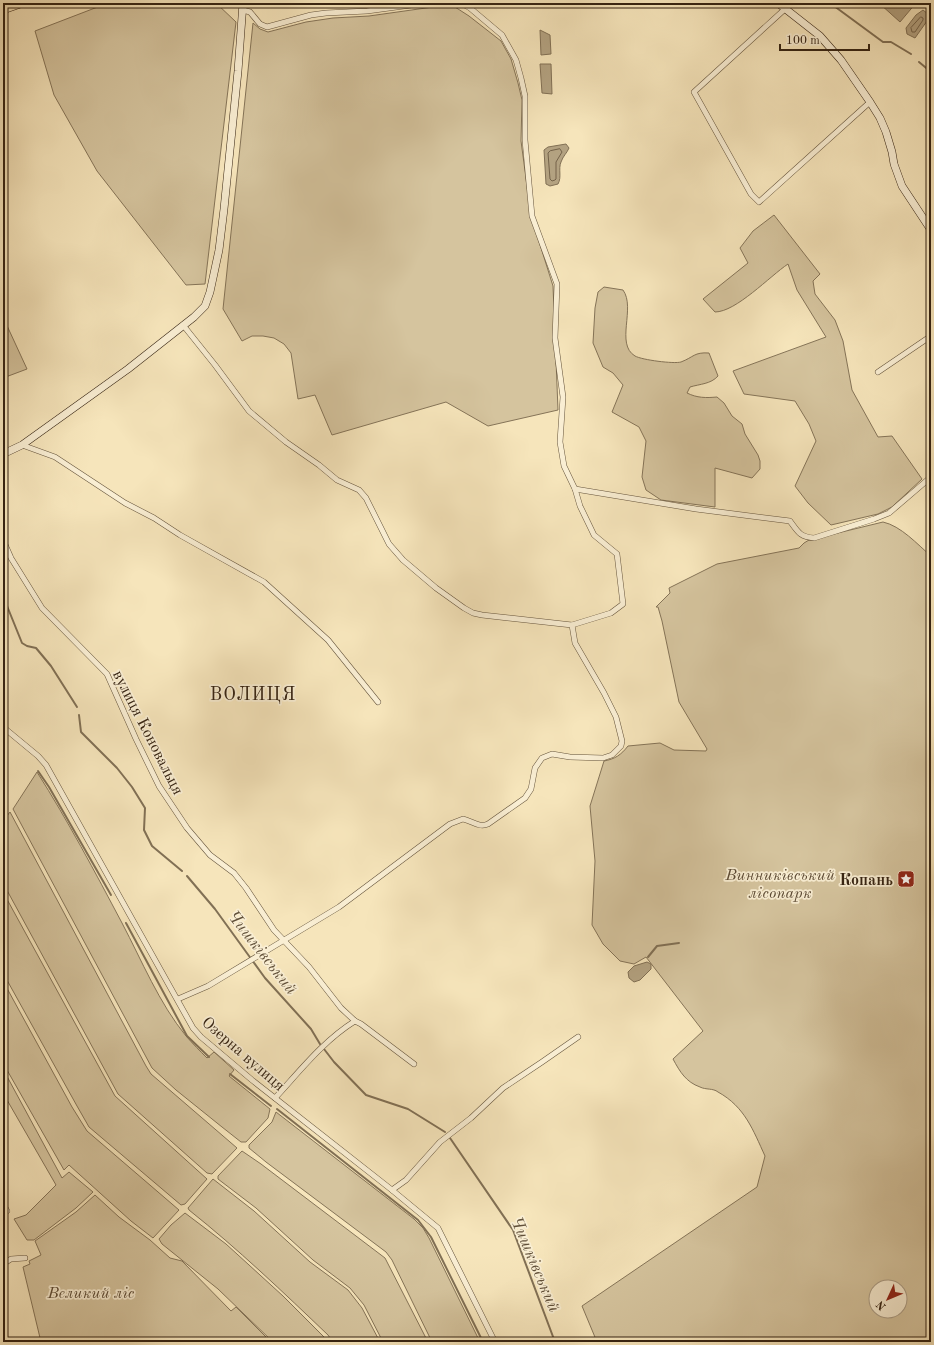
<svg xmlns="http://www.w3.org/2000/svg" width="934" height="1345" font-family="'Old Standard TT',serif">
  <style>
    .green { fill: #d5c49e; stroke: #857458; fill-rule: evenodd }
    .water { fill: #b4a382; stroke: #817055 }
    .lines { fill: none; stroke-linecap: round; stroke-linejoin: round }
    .shore { stroke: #74634a; stroke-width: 1 }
    .stream { stroke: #817055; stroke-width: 2 }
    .street-casing { stroke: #65543c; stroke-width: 6 }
    .secondary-casing { stroke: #352312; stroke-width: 8 }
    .highway-casing { stroke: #352312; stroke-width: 10 }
    .street { stroke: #f9eed3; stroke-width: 5 }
    .secondary { stroke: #f9eed3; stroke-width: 7 }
    .highway { stroke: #f6e5bb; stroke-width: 9 }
    .labels { text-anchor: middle; stroke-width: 3.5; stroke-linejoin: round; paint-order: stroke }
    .street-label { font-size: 16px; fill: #352312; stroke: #f9eed3 }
    .park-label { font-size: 16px; font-style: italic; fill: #5d4b35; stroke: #f9eed3 }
    .poi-label { font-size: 16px; font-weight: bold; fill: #352312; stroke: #f9eed3; text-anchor: end }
    .water-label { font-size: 17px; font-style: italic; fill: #615039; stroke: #f9eed3 }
    .quarter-label { font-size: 18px; letter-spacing: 1px; fill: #352312; stroke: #f9eed3 }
  </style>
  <rect width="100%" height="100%" fill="#f6e5bb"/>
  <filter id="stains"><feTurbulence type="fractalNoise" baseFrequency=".005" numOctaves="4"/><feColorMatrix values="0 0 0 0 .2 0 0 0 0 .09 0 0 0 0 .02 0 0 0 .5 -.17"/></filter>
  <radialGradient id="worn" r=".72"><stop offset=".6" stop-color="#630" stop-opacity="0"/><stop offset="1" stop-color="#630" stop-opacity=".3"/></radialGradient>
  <g class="green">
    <polygon points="108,3 216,3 236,22 205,284 186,285 97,171 54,95 35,31"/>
    <polygon points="440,6 455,7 469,16 501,41 511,59 518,83 522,100 521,141 531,216 553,286 558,410 488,426 446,402 332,435 315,395 298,399 291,353 284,344 274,338 263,336 252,336 242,341 223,309 253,23 260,29 268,32 306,22 333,18 369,16"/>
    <path d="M774,215L820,274L813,281L815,294L835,320L843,341L852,390L878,437L892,436L922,479L892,507L878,514L831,525L808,503L795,486L816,441L809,424L795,401L744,394L733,371L826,337L797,290L788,264C770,276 736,312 715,312L703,299L748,263L740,248L753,231Z"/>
    <path d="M604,287L623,290C636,308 615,344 635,356C642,360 674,364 681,362C694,357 694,352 709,353L718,376C711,384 700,384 690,387L687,393C697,398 706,398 717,397L724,403L732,416L742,424L745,434L758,455L760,461V469L752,478L715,468V507L661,500L646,490L642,477L646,441L639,427L612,412L623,385L613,373L603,367L593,343L595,308L598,292Z"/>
    <polygon points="3,317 27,369 3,378"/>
    <path d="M883,522C901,526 917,544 931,556V1342H597L582,1306L757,1187L765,1156C753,1130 745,1107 718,1092C713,1088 706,1090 700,1087C686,1082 680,1072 673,1059L703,1031L646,957L634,964L620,961L603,944L592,925L595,861L590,806L604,761C615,759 621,755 628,746L660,743L674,750L706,751L707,749L679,702L662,621L658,607H656L670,593L669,588L717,564L799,548L804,543L809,540ZM876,1287H900V1311H876Z"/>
    <path d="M37,772C68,821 95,872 122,923C142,961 159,1003 186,1036C193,1044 200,1051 207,1058L214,1052L234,1070L229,1076L270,1109L268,1118L246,1142H241L222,1127L176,1090L152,1068L13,809Z"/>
    <polygon points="10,812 146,1066 151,1074 237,1148 212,1174 207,1173 118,1094 3,883 3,821"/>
    <polygon points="3,892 115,1096 207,1179 185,1204 181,1205 89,1127 77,1106 3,973"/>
    <polygon points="3,981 72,1107 87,1131 179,1210 153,1238 131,1221 69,1165 64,1170 3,1063"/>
    <polygon points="3,1069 62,1178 69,1172 93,1192 76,1208 34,1240 27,1240 14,1219 26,1215 56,1185 3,1093"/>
    <polygon points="276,1112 414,1219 423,1228 429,1238 480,1342 432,1342 392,1260 386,1252 266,1162 249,1148 249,1145 272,1122"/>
    <polygon points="242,1151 261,1164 385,1258 428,1342 383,1342 364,1305 350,1288 313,1260 256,1208 218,1179 218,1176"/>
    <path d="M213,1179L254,1211L310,1262L348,1290L362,1308L380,1342H333L328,1335C283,1292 238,1249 189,1210L188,1208Z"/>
    <polygon points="95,1195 119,1217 150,1240 170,1258 182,1261 231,1311 236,1307 271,1342 41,1342 23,1267 30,1264 29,1261 41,1255 35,1241 76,1212"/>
    <polygon points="185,1213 226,1244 283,1296 329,1342 273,1342 218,1289 162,1244 159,1239 171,1225"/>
  </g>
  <g class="water">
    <polygon points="881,3 916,3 900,22 880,4"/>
    <polygon points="923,10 928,14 927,21 915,38 907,34 906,28 916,15"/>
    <polygon points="540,30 550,35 551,54 541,55"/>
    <polygon points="540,64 551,64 552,94 542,93"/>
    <path d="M566,144L569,148C567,153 563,156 561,162C558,169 562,177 558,184L550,186L546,184L544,150L548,147Z"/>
    <polygon points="647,962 651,964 651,969 640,980 634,982 629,978 628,972 634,966"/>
  </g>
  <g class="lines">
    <g class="shore">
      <polygon points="921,17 923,18 923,20 915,32 912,32 911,28"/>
      <polygon points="560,149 562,152 556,162 556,179 555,180 552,181 550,179 548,153 550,151"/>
    </g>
    <g class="stream">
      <polyline points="830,3 883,42 891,42 911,54"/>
      <polyline points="919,62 931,72"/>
      <polyline points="3,596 22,643 27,646 36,648 51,666 77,707"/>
      <polyline points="79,715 81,732 117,768 132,787 145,808 144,830 152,846 182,871"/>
      <polyline points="38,771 49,787 111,895"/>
      <polyline points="187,876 215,909 265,978 311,1029 320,1044"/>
      <polyline points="126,923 187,1036 209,1057"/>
      <polyline points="648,957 657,946 679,943"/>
      <polyline points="324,1049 334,1062 366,1095 408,1109 445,1132"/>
      <polyline points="230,1074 271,1106"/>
      <polyline points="277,1109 418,1220 431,1237 483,1342"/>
      <polyline points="450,1138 513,1230 555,1342"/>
    </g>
    <defs>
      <g id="street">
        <polyline points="785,9 694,92 751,194 759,202 870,102"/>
        <polyline points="243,10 250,12 260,24 267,27 311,15 326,13 367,11 426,3"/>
        <polyline points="183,325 215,365 249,411 286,442 319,465 337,480 359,490 366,498 389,544 403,560 436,588 464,608 473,613 482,615 572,625 611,613 623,604 617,554 594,535 580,506 575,489 564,466 560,442 563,397 555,338 557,284 532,216 525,140 525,96 521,78 516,60 502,35 470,8 461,3"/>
        <polyline points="878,372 931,336"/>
        <polyline points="22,445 55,457 125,503 154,518 180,535 264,582 328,640 378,702"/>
        <path d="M575,489L696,509L790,521C798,532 800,537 814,538L874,519L889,513L931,477"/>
        <polyline points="3,540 11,558 42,608 107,674 136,739 159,786 187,828 210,855 234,873 246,888 274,930 309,967 341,1008 355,1021 361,1024 414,1064"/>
        <polyline points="3,727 38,756 46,765 193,1028 201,1037 252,1080 392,1190 438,1228 495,1342"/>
        <path d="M178,999L208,986L339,907L450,824L463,819C472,821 479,828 488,824L525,798L531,789L535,768L542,758L552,754L570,757L603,758L612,755L621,746L622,741L616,717L604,693L575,643L572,625"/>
        <path d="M275,1098C300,1071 323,1041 355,1021"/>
        <polyline points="392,1190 406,1180 440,1142 471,1118 503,1088 542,1062 578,1037"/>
        <polyline points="3,1204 7,1211"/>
        <polyline points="3,1264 11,1259 25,1258"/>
      </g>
      <g id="secondary">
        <polyline points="778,3 820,36 841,60 870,102 880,118 886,132 892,152 894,164 902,186 931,230"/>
        <polyline points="3,454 22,445 128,369 194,317 205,306 210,292 219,250 224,209 238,71 243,3"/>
      </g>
      <polyline id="highway" points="3,9 20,3"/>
    </defs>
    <use href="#street" class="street-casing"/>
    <use href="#secondary" class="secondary-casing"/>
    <use href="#highway" class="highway-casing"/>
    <use href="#street" class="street"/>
    <use href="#secondary" class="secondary"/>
    <use href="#highway" class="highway"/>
  </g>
  <defs>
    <symbol id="sight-square" viewBox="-11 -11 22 22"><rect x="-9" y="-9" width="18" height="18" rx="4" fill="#8f2418" stroke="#f9eed3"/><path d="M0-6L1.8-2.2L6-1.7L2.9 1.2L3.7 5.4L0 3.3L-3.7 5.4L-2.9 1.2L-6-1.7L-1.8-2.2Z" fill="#fff"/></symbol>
  </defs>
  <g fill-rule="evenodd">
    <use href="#sight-square" x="896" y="869" width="20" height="20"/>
  </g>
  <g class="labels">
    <g class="street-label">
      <text transform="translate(149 732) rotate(63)" y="6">вулиця Коновальця</text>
      <text transform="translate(244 1053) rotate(41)" y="6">Озерна вулиця</text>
    </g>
    <g class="park-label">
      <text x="780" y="880">Винниківський<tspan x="780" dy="18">лісопарк</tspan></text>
      <text x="91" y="1298">Великий ліс</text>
    </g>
    <g class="poi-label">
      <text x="893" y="885">Копань</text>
    </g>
    <g class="water-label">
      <text transform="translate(263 952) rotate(52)" y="6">Чишківський</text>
      <text transform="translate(536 1264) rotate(67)" y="6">Чишківський</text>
    </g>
    <g class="quarter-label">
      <text x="253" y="700">ВОЛИЦЯ</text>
    </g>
  </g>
  <rect width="934" height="1345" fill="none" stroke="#f6e5bb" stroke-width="16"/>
  <rect x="4" y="4" width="926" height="1337" fill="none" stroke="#352312" stroke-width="2"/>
  <rect x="8" y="8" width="918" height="1329" fill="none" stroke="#352312"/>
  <g transform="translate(888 1299) rotate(226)"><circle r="19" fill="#f9eed3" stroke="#ab9d86"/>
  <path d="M0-3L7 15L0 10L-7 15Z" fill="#8f2418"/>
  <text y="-6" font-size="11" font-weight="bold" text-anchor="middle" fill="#352312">N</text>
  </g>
  <path d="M780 44v6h89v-6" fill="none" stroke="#352312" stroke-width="2"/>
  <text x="786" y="44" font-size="12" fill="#352312" stroke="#f9eed3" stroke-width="3" paint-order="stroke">100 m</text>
  <rect width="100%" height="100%" filter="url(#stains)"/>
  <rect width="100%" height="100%" fill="url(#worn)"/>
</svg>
